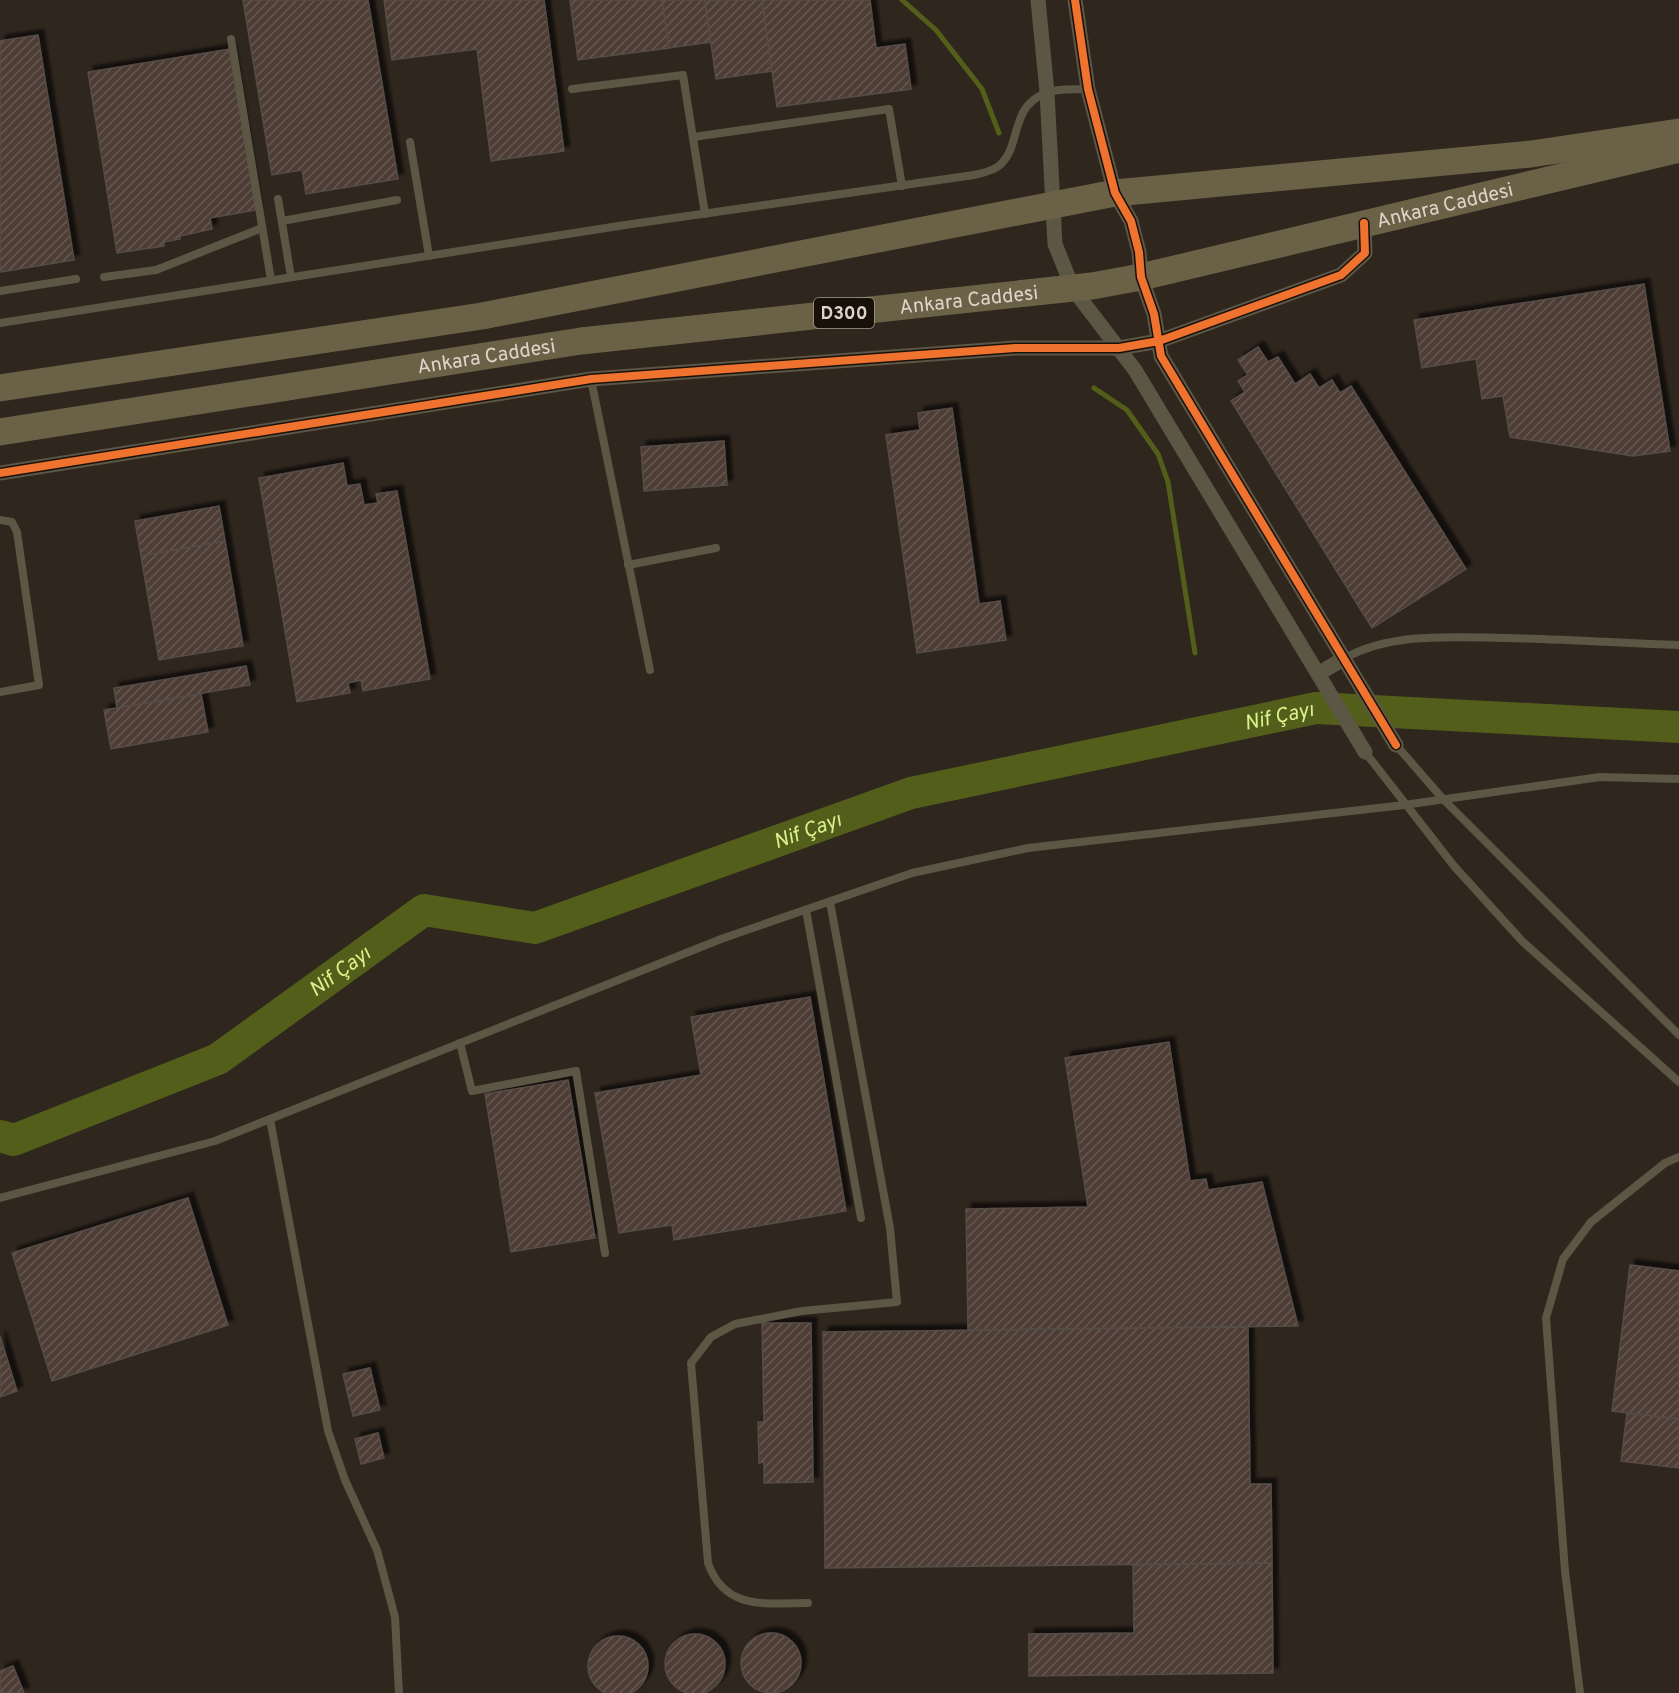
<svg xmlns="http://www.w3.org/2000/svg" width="1679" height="1693" font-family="Overpass,sans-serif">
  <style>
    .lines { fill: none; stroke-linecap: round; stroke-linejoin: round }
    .stream { stroke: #535e1a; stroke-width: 5 }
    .river { stroke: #535e1a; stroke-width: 32 }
    .building { fill: url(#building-hatch); stroke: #554c46; stroke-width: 1.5; filter: url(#shadow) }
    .lane { stroke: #5c5645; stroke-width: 8 }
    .street { stroke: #5c5645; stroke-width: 15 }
    .highway { stroke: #6a6147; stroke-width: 27 }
    .cycleway-casing { stroke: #18110a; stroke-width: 11 }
    .cycleway { stroke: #ef722f; stroke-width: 8 }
    .labels { text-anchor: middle; stroke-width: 6; stroke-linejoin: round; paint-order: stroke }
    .shield { fill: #18110a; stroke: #a49a90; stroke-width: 1.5 }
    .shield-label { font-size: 18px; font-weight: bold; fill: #e0d4ca }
    .street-label { font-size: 20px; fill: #e0d4ca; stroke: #18110a }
    .water-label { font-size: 21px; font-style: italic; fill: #dbf18c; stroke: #18110a }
  </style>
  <defs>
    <pattern id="building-hatch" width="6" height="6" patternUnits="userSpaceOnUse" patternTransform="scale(1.5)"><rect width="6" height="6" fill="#4d3e36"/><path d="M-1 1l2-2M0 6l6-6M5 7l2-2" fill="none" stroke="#665952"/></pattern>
    <filter id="shadow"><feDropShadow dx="5.5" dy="-5.5" stdDeviation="1.5" flood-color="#0009"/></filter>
  </defs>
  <rect width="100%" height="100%" fill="#2f261e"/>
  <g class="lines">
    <g class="stream">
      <polyline points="902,0 936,30 982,89 999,133"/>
      <polyline points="1094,388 1127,410 1158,454 1168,482 1195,653"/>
    </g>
    <path class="river" id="s1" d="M0,1136L14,1140L218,1059L424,910L535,928L911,793L1316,708L1679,727"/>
  </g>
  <g class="building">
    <polygon points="243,0 368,0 398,179 306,194 302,170 272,175"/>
    <polygon points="384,0 544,0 564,151 491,161 477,49 392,60"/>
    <polygon points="570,0 662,0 669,48 578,60"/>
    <polygon points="662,0 705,0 711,42 669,48"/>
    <polygon points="705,0 762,0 772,71 716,79"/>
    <polygon points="762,0 870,0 876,48 905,44 911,89 777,107"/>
    <polygon points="38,35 74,260 0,272 0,41"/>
    <polygon points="230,49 256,210 210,218 212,229 180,236 180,239 164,242 164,246 117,253 88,72"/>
    <polygon points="1644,284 1670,451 1633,456 1510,437 1503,396 1482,399 1476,359 1422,368 1414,320"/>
    <polygon points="1258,347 1268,362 1278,357 1295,384 1310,374 1319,388 1332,380 1340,393 1351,386 1466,569 1372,628 1231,401 1245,392 1238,381 1248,375 1238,360"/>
    <polygon points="952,408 979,604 1000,601 1006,640 917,653 886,435 920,430 918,413"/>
    <polygon points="724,441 727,485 644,491 641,447"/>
    <polygon points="343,463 347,486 360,484 364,505 378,503 376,494 397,491 430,679 363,691 361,680 348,683 350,693 297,702 259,478"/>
    <polygon points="219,506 225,541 141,556 135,521"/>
    <polygon points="225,541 243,646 159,660 141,556"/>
    <polygon points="246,666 250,685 117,708 114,688"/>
    <polygon points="201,694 208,732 111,749 104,710"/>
    <polygon points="810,997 846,1211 674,1240 672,1225 619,1233 595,1093 701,1075 691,1017"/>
    <polygon points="1169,1042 1190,1181 1206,1179 1208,1190 1262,1182 1298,1326 968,1330 966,1209 1088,1207 1065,1058"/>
    <polygon points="568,1080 595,1238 511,1252 485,1094"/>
    <polygon points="188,1198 228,1325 52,1381 12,1253"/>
    <polygon points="1630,1265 1679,1271 1679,1419 1612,1411"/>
    <polygon points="762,1323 811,1323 813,1482 764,1483 764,1462 759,1463 758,1422 764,1422"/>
    <polygon points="1248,1327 1250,1484 1271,1484 1272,1563 825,1568 823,1332"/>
    <polygon points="0,1336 17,1391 0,1397"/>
    <polygon points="370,1368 380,1410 353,1416 343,1374"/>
    <polygon points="1627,1413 1679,1419 1679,1468 1621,1461"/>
    <polygon points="378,1433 384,1458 361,1464 355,1439"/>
    <polygon points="1272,1563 1273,1673 1029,1676 1029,1634 1134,1633 1133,1565"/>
    <circle cx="771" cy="1663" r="30"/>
    <circle cx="695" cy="1664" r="30"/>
    <circle cx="618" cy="1666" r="30"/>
    <polygon points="13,1666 24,1693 0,1693 0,1671"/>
  </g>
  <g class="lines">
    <g class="lane">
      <polyline points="231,39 271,280"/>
      <polyline points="572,89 683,75 705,214"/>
      <polyline points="693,137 889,109 902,186"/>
      <polyline points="410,142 429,256"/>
      <polyline points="278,199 291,277"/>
      <polyline points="282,221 397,200"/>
      <polyline points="104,277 156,270 262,228"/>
      <polyline points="0,291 76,279"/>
      <path d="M0,323L625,225L974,175C982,173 994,171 1000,165C1022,145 1009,107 1046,93C1058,88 1075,90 1088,89"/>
      <polyline points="591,379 650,670"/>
      <polyline points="0,520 12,522 17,532 39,685 0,692"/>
      <polyline points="628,565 716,548"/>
      <path d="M1343,659C1391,632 1451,637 1505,638C1563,639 1621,643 1679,645"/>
      <polyline points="1396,745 1443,799 1679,1035"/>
      <polyline points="1365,752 1454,866 1522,941 1679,1082"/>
      <polyline points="806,910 861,1218"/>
      <polyline points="460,1043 472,1091 576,1071 605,1253"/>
      <polyline points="270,1119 328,1431 345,1480 377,1550 395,1617 399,1693"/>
      <polyline points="0,1198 215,1141 721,939 912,873 1028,848 1404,805 1600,777 1679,779"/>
      <path d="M808,1603C766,1603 725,1611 708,1563L691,1363L711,1337L735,1324L802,1311L897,1302L890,1228L830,902"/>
      <polyline points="1580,1693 1565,1571 1546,1318 1563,1259 1591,1222 1665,1163 1679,1157"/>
    </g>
    <g class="street">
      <polyline points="1038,0 1047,92 1055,244 1073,289 1135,370 1365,752"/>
      <polyline points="1075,0 1088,89 1115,193 1131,221 1139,252 1141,277 1154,314 1161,356 1396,745"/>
      <polyline points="0,473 591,379 1015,348 1119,348 1159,341 1341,275 1365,253 1364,223"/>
      <polyline points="1318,674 1343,659"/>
    </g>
    <g class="highway">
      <polyline points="0,388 482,316 1115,193 1531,154 1679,132"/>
      <path id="s2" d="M0,432L581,341L1092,286L1141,277L1679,149"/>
    </g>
    <defs>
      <g id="cycleway">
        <polyline points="1075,0 1088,89 1115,193 1131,221 1139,252 1141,277 1154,314 1161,356 1396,745"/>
        <polyline points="0,473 591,379 1015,348 1119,348 1159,341 1341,275 1365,253 1364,223"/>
      </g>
    </defs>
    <use href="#cycleway" class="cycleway-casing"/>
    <use href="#cycleway" class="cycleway"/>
  </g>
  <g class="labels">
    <rect class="shield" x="814" y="298" width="60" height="30" rx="4.5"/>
    <g class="shield-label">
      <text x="844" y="319">D300</text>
    </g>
    <g class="street-label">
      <text dy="7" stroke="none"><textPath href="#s2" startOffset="1464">Ankara Caddesi</textPath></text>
      <text dy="7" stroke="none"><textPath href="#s2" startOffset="978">Ankara Caddesi</textPath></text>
      <text dy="7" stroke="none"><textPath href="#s2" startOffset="492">Ankara Caddesi</textPath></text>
    </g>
    <g class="water-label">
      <text dy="7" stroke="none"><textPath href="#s1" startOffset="1376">Nif Çayı</textPath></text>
      <text dy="7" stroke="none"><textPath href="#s1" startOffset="890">Nif Çayı</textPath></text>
      <text dy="7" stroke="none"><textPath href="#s1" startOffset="384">Nif Çayı</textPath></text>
    </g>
  </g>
</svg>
